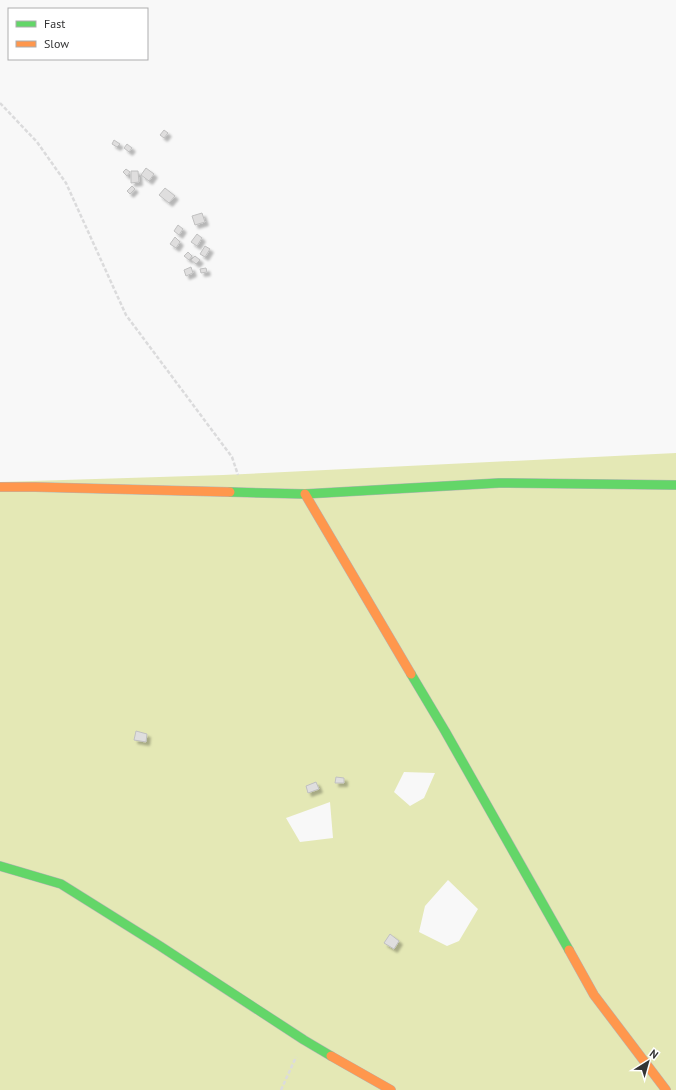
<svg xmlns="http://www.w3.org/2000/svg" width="676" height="1090" font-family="'PT Sans',sans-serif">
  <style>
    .green { fill: #e4e8b5; fill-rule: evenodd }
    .building { fill: #dfdede; stroke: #c0c0c0; filter: url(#shadow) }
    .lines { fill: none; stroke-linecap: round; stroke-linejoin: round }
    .fast-casing { stroke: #b4b4b4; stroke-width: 10 }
    .slow-casing { stroke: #b4b4b4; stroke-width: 10 }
    .path { stroke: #dbdbdc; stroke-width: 2.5; stroke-dasharray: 4 2; stroke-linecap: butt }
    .fast { stroke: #63d668; stroke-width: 9 }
    .slow { stroke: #ff974d; stroke-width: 9 }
  </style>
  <defs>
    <filter id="shadow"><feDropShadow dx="3.5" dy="3.5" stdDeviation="1" flood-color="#0004"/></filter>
  </defs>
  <rect width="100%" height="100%" fill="#f8f8f8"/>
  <path class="green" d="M676,453V1090H0V482L223,475ZM404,772L435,773L424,798L410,806L394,792ZM330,802L333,838L300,842L286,818ZM448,880L478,909L459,941L447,946L419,932L425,906Z"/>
  <g class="building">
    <polygon points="164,130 168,133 164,138 160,135"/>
    <polygon points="114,140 120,144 117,147 112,144"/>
    <polygon points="127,144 132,148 129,152 124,148"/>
    <polygon points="146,168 154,174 149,181 141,175"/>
    <polygon points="126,169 130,172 127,176 123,172"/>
    <polygon points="131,171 138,171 139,182 131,183"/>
    <polygon points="132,186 135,189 130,194 127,191"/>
    <polygon points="165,188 175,196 169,203 159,195"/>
    <polygon points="202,213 205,222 195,225 192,216"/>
    <polygon points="178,225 183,229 179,235 174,231"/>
    <polygon points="197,234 202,238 197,246 191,242"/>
    <polygon points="175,237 180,242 176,248 170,244"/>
    <polygon points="205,246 210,249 205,257 200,254"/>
    <polygon points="188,252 192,256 189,260 184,256"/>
    <polygon points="195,256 200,260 196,264 191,260"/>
    <polygon points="191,267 193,273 186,276 184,270"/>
    <polygon points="206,268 207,272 201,273 200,269"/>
    <polygon points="136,731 147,734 146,742 134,740"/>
    <polygon points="336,777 344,778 344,783 335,783"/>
    <polygon points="316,782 319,789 308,793 306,786"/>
    <polygon points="390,934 399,941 394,949 384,943"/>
  </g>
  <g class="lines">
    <defs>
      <g id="fast">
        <polyline points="230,492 305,494 499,483 676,485"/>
        <polyline points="411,674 445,731 569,950"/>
        <polyline points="0,866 61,884 160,946 304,1040 331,1056"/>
      </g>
      <g id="slow">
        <polyline points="0,487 35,487 230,492"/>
        <polyline points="305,494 411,674"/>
        <polyline points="569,950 594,995 666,1090"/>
        <polyline points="331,1056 391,1090"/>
      </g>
    </defs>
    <use href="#fast" class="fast-casing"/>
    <use href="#slow" class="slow-casing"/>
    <g class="path">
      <polyline points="0,103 37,142 66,183 126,315 232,457 238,475"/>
      <polyline points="281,1090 296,1057"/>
    </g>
    <use href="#fast" class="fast"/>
    <use href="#slow" class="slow"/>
  </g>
  <rect x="8" y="8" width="140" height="52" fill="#ffffff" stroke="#adadae"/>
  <rect x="16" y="21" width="20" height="6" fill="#63d668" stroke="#adadae"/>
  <text x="44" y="28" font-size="12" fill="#333334">Fast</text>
  <rect x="16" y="41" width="20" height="6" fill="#ff974d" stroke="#adadae"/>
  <text x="44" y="48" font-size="12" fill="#333334">Slow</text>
  <g transform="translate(648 1062) rotate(37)" stroke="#ffffff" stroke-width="3" paint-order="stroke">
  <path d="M0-3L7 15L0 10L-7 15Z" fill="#333334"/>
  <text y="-6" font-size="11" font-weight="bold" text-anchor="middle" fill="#333334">N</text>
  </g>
</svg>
